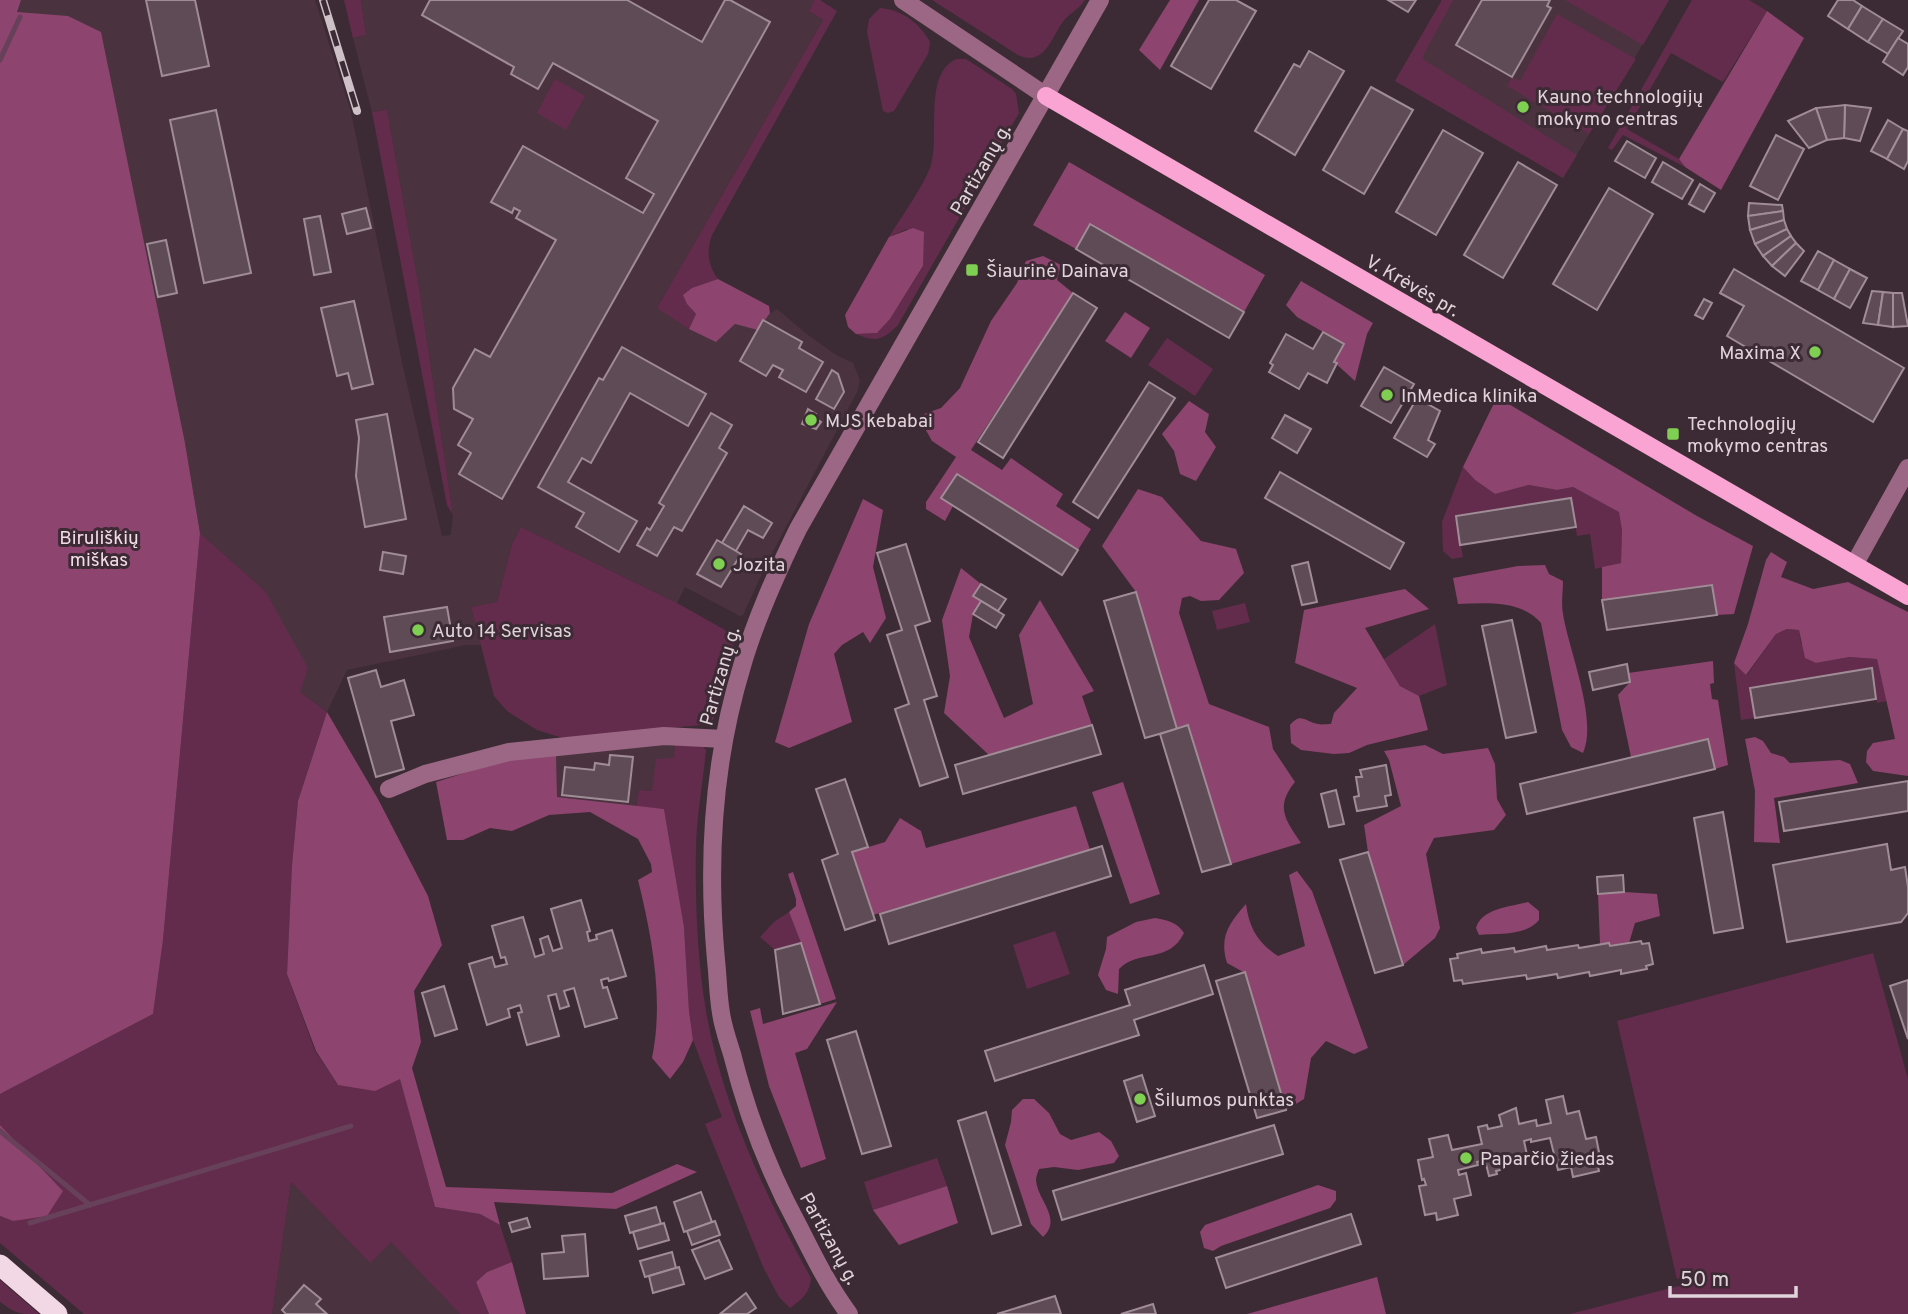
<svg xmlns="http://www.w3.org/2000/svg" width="1908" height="1314" font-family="Overpass,sans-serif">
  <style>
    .built { fill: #4a333f }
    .green { fill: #632c4c }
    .forest { fill: #8d446e }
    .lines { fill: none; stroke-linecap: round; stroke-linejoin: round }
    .stream { stroke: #674059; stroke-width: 5 }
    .building { fill: #5e4b55; stroke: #a08c96; stroke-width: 2 }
    .minor { stroke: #9c6784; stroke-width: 18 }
    .major { stroke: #faa4d3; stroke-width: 18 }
    .highway { stroke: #f2d7e4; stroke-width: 21 }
    .rail-casing { stroke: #cdc1c7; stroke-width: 8 }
    .rail { stroke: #3c2b34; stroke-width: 5; stroke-dasharray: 16; stroke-linecap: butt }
    .poi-dot { fill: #7fd052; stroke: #3c2b34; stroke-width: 2.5 }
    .labels { text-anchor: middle; stroke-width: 6; stroke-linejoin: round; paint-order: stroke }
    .poi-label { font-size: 19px; fill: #e0d4da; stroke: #3c2b34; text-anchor: start }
    .street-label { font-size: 19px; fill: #e0d4da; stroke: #3c2b34 }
    .park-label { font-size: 19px; fill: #f2dce7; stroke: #3c2b34 }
  </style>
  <rect width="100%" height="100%" fill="#3c2b34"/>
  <g class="built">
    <polygon points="21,0 315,0 351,112 403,367 442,536 451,535 453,515 419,288 387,110 372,112 353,38 366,35 361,0 814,0 809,11 823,20 657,308 716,342 735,324 758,329 764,317 777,309 808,335 836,355 853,363 860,380 858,390 765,567 743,615 740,616 685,587 677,603 521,527 512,544 497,602 471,607 481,645 466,645 347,670 327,712 300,692 265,591 200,533 185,443 16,12"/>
    <polygon points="1442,0 1669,0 1563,178 1395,81"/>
    <polygon points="675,743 674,758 652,791 639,790 636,807 557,797 556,752"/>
    <polygon points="291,1182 369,1262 391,1242 460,1314 272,1314"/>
  </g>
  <g class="green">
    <polygon points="344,0 361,0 366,35 353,38"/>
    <path d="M814,0H820L837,11L712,235C706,252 708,265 718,279L693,288L687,304L696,314L689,329L657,308L823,20L809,11Z"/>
    <path d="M932,0H1085C1080,8 1072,12 1065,19C1052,35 1045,68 1018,55Z"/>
    <polygon points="1442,0 1453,0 1423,56 1424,60 1577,155 1563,178 1395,81"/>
    <polygon points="1565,0 1669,0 1643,45"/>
    <polygon points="1692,0 1749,0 1767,11 1723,82 1671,53 1627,129 1679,159 1685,167 1623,135 1612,150 1608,148"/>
    <path d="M880,8C903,10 919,23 930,42L928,54L894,111L888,113L883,111L867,32L869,19Z"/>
    <polygon points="1557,14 1636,59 1589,134 1507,86 1512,77 1520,81"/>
    <path d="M957,59H966L1012,89L1016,94L1019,113L898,325C882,341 876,342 856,334L877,333L890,319L923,267L907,229L889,237C901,217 924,186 931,165C940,136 923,72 957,59Z"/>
    <polygon points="555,79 585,96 566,130 537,113"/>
    <polygon points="387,110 419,288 453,515 447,505 372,112"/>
    <polygon points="1167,338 1213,369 1195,396 1148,365"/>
    <polygon points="1463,467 1475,480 1495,494 1529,485 1557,490 1573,487 1620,512 1622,530 1621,563 1595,569 1590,534 1577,536 1571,498 1456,516 1463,557 1452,559 1443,551 1442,522"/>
    <polygon points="521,527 677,603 725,630 734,646 712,724 563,738 537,730 507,711 494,696 471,607 497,602 512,544"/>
    <polygon points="200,533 265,591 308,668 300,692 327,712 298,801 292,865 287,974 315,1051 338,1085 400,1078 435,1207 480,1214 500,1225 512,1262 487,1272 476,1282 489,1314 460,1314 391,1242 370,1263 291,1182 272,1314 84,1314 0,1243 0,1216 13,1221 63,1191 0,1125 0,1094 153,1014 163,940"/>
    <polygon points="1245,603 1250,622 1217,630 1212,611"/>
    <polygon points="1435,624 1447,685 1419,696 1400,686 1384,659"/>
    <polygon points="1787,629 1799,630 1801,643 1816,663 1849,657 1877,659 1887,701 1877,703 1871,668 1750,688 1755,718 1741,720 1734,663 1747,675 1776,634"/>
    <path d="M698,741L706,750C703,782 697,814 696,846C695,900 697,957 706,1011C722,1105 765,1195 811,1278C810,1293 802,1299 790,1308L779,1297L764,1269L705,1124L722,1117L693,1040L689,1011L684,927L664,809L636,807L639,790L652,791L656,759L674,758L675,743Z"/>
    <polygon points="789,912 801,943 775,950 760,937 774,922"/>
    <polygon points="1055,931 1070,974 1027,989 1013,945"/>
    <polygon points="1873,953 1908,1079 1908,1314 1570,1314 1694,1282 1692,1276 1677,1279 1617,1021"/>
    <polygon points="937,1158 947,1186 873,1210 864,1182"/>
    <path d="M0,1280L39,1314C18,1314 17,1314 0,1302Z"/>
  </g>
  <g class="forest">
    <polygon points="0,0 21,0 17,12 68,16 101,32 185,443 200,533 163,940 153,1014 0,1094"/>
    <polygon points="1170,0 1199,0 1160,70 1139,50"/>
    <polygon points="1767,11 1804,38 1721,190 1685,167 1679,159"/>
    <polygon points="1069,162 1265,275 1244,312 1090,224 1076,249 1033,225"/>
    <polygon points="913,228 924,232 923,266 890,319 877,333 856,334 848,327 845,315 889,237"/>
    <polygon points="1043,256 1061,265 1057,280 1073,293 971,450 1002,470 1011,458 1063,494 1056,506 1091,529 1078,550 957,474 941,498 953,506 945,521 926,509 926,502 956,457 932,441 918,416 941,408 960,388 991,321 1017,283 1026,261"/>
    <polygon points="718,279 769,306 770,313 758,330 735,324 716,342 689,329 696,314 687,304 683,295 692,288"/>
    <polygon points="1301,281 1373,323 1367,334 1355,381 1334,362 1344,344 1297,317 1286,305"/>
    <polygon points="1125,312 1150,328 1131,358 1105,341"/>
    <polygon points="1497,397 1697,516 1753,546 1734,614 1717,615 1712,585 1602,600 1602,567 1621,563 1622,530 1619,512 1573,487 1557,490 1529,485 1495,494 1475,480 1463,467"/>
    <polygon points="1189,401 1209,414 1205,432 1216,447 1196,481 1180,474 1174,451 1162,434"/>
    <path d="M1138,489L1162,497L1201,541L1236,549L1244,573L1219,600L1201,601L1190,596L1182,598L1179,613L1209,704L1269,727L1273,749L1295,782C1275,807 1285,819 1301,843L1231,864L1189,726L1177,729L1136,592L1102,546Z"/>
    <polygon points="863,499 883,510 873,567 886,618 870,643 863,632 842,645 834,654 852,722 789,748 775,742 809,624"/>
    <polygon points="1771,552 1787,562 1781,577 1813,589 1848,582 1908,612 1908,776 1873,771 1866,762 1867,751 1873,743 1895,739 1877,659 1849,657 1816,663 1805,658 1799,630 1787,629 1776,634 1746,675 1734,663 1748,624 1766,560"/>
    <path d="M1545,565L1549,574L1563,581C1563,591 1561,603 1563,614C1569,651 1598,719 1583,753L1571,747L1562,730L1541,623C1521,600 1487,603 1458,604L1453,578L1518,566Z"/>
    <polygon points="961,568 981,584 974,596 981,601 973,614 969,637 1004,718 1033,704 1019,635 1040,600 1094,691 1082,696 1092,725 989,755 944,713 950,676 942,620"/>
    <path d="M1405,589L1429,609L1365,628L1400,686L1419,696L1428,730L1367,745L1349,753L1334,754L1301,750L1291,743L1290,725C1301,712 1304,721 1318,724C1322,725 1327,724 1331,724L1334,713L1357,688L1295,663L1304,610Z"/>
    <polygon points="1713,661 1714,683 1710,684 1712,699 1718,700 1728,765 1715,769 1708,739 1631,757 1618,695 1630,682 1628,673"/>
    <polygon points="327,712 378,799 428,896 442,945 414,991 421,1042 412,1068 446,1187 612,1193 677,1164 697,1172 616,1209 494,1202 500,1225 480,1214 435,1207 400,1079 375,1091 338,1085 316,1051 287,974 292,865 298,801"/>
    <polygon points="1755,737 1763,741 1771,753 1784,757 1790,763 1840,760 1850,764 1858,783 1774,798 1780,843 1754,842 1755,791 1745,739"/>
    <polygon points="1425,745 1443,754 1488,748 1495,764 1497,799 1506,815 1494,830 1434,838 1426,854 1440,928 1435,938 1403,965 1368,852 1364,825 1401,806 1389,760 1384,751"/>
    <path d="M556,752L557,797L664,809L684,927L689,1011L693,1040L683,1062L670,1079L652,1058C664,1000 652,937 638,880L652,872L651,864L638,839L590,812L549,815L512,831L490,828L463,840H447L436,782L502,761Z"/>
    <polygon points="1123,782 1160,894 1130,904 1092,792"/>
    <polygon points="1076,806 1090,850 873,915 852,852 885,842 900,818 921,831 926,848"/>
    <path d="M1297,871L1312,891L1368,1048L1354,1054L1326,1041L1311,1058L1304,1099L1286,1110L1245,973L1227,963C1219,937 1229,923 1246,904C1249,928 1258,943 1278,956L1305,946L1289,875Z"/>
    <polygon points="793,872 836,999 820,1004 801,943 789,912 796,906 796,899 788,874"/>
    <polygon points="1624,892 1657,894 1660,916 1635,923 1629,943 1610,946 1609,943 1600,944 1598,894"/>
    <path d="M1528,902L1539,911V920C1526,936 1499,933 1479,935L1476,928C1482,908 1510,907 1528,902Z"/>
    <path d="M1155,918C1167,920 1177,922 1184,933C1169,964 1138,949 1119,969L1118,994L1106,990L1098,975L1106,949L1107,937L1136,922Z"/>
    <polygon points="837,1002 807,1049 795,1053 826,1159 801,1168 769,1086 750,1011 760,1008 763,1024"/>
    <path d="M1023,1099H1034L1049,1113L1060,1134L1071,1140L1099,1132L1111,1141L1119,1156L1114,1163L1078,1170L1054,1167L1039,1169C1038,1172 1036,1176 1036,1180C1037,1200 1063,1218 1043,1237L1031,1224L1005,1145L1011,1122L1012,1110Z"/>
    <polygon points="0,1125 63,1191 47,1216 13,1221 0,1216"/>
    <polygon points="1318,1185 1336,1191 1336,1200 1330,1208 1221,1246 1213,1251 1204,1248 1200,1232 1205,1225"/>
    <polygon points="947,1186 958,1223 899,1245 873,1210"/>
    <polygon points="512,1262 526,1314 489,1314 476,1282 487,1272"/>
    <polygon points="1377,1277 1386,1314 1247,1314"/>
  </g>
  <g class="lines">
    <g class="stream">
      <polyline points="0,60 20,17"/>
      <polyline points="0,1131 90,1205"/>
      <polyline points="30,1223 351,1126"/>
    </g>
  </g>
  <g class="building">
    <polygon points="146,0 195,0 209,66 162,76"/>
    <polygon points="430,0 627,0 702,42 725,0 730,0 770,22 502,499 459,474 471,453 458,445 473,419 454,409 453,388 475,349 490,357 556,240 516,218 520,211 514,208 512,213 491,202 523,146 643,213 654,194 626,178 658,121 553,63 538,89 511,74 514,67 422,15"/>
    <polygon points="1209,0 1236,0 1256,11 1211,89 1171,66"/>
    <polygon points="1388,0 1416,0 1408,12"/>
    <polygon points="1482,0 1550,0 1547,6 1551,8 1512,77 1456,45"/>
    <polygon points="1838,0 1853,0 1862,6 1848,29 1828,16"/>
    <polygon points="1862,6 1883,19 1868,42 1848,29"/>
    <polygon points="1883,19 1903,31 1888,54 1868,42"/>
    <polygon points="1898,38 1908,44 1908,67 1903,75 1883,62"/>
    <polygon points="1309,51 1344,71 1295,155 1255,131 1294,64 1300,67"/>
    <polygon points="1371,87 1413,110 1364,194 1323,170"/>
    <polygon points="1845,105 1871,108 1860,141 1844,138"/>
    <polygon points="1845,105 1844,138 1827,140 1816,108"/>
    <polygon points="1816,108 1827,140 1809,148 1788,121"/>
    <polygon points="216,110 251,273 204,283 170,120"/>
    <polygon points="1888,120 1903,129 1887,159 1871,151"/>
    <polygon points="1903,129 1908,131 1908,161 1904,169 1887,159"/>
    <polygon points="1443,130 1483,153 1436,235 1396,212"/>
    <polygon points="1776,135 1804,149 1778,200 1750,186"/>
    <polygon points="1627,141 1656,158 1645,178 1615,161"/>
    <polygon points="1518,162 1557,185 1503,278 1464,255"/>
    <polygon points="1663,162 1693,180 1682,199 1652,182"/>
    <polygon points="1700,184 1715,193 1704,212 1689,204"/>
    <polygon points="1609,188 1653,214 1597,310 1553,284"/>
    <polygon points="1749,203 1782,205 1783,211 1748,216"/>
    <polygon points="366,208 371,228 347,234 342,214"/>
    <polygon points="1783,211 1784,220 1750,230 1748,216"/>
    <polygon points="320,216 331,272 314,275 304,219"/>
    <polygon points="1784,220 1787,229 1755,244 1750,230"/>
    <polygon points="1090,224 1244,312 1229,338 1076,249"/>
    <polygon points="1787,229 1791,236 1763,256 1755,244"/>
    <polygon points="1791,236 1796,243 1772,266 1763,256"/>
    <polygon points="166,240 177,293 158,297 147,244"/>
    <polygon points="1796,243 1804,251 1785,276 1772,266"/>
    <polygon points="1818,251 1834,260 1818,290 1801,281"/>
    <polygon points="1834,260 1850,269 1834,299 1818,290"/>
    <polygon points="1734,269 1904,368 1873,422 1727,336 1744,306 1720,293"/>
    <polygon points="1850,269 1867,278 1850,308 1834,299"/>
    <polygon points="1872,291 1883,292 1878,325 1863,323"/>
    <polygon points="1883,292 1893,293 1893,327 1878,325"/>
    <polygon points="1073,293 1097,308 1003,458 978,442"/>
    <polygon points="1893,293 1902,293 1908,326 1893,327"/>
    <polygon points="1704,299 1712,303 1703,319 1695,315"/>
    <polygon points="354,301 373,384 352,389 348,373 337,376 321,308"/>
    <polygon points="763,320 802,342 799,348 823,362 806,392 779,377 783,370 773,365 766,376 740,361"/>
    <polygon points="1323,332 1344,344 1334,362 1337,363 1327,383 1308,373 1299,389 1269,372 1273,365 1270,363 1286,334 1313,349"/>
    <polygon points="622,347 706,394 688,426 630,393 591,463 582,458 568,482 637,521 619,552 576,527 584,513 538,487 599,378 603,380"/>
    <polygon points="1384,367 1414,384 1391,423 1361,406"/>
    <polygon points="832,370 838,374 844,392 834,409 816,399"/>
    <polygon points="1149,382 1175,398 1098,518 1073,502"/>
    <polygon points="1417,398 1440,411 1428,440 1435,444 1427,457 1394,438"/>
    <polygon points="808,409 816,414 814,417 821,422 816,429 802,424"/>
    <polygon points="711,413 732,425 719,448 727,453 682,531 674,527 657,556 637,545 647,528 650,530 664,506 659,503"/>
    <polygon points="387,414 406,519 365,527 356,476 359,438 356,420"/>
    <polygon points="1285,415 1311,429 1297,453 1272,438"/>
    <polygon points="1280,472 1404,543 1390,569 1265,498"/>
    <polygon points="957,474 1078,550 1062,575 941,498"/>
    <polygon points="1571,498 1576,527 1460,545 1456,516"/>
    <polygon points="744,506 772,523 763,538 748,530 736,551 722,543"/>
    <polygon points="717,540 741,554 721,587 697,574"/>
    <polygon points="906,544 930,621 915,626 937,696 924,700 948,777 920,786 895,709 909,704 887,635 902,630 877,553"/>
    <polygon points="383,552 406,556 403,574 380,570"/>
    <polygon points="1308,562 1317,602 1302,605 1292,566"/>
    <polygon points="981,584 1006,599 998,611 973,596"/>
    <polygon points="1712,585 1717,615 1607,630 1602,600"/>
    <polygon points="1136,592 1177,729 1145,738 1104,601"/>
    <polygon points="981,601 1004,615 996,628 973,614"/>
    <polygon points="447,607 453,641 390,652 384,617"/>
    <polygon points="1512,620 1536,732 1506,738 1482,626"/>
    <polygon points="1627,664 1630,682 1593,690 1589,672"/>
    <polygon points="1872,668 1876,699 1755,718 1750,688"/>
    <polygon points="376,670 381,687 404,680 414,715 391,721 404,769 376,777 348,678"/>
    <polygon points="1092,725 1101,754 963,794 955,765"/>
    <polygon points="1188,725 1231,864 1202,872 1160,734"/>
    <polygon points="1708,739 1715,769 1527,814 1520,784"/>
    <polygon points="610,755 633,757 628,802 562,795 565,767 594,770 595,763 609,765"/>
    <polygon points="1386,765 1391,795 1385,796 1387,806 1357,811 1354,797 1359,796 1356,777 1362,777 1360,770"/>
    <polygon points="845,779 868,847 852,852 875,920 845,930 822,860 838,854 816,789"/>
    <polygon points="1908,781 1908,811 1784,831 1779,802"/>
    <polygon points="1336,790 1344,824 1329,827 1321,794"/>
    <polygon points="1723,812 1743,928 1714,933 1694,818"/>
    <polygon points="1887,844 1891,870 1905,867 1908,887 1908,913 1905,917 1901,922 1787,942 1773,865"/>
    <polygon points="1102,846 1111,876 889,944 880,914"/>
    <polygon points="1368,852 1403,965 1375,973 1340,860"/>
    <polygon points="1623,875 1624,892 1598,894 1597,877"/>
    <polygon points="581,900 590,931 587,932 589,941 597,939 596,935 612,930 626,976 609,981 608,978 601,980 603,988 607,987 617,1018 585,1027 574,988 564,991 569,1006 560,1009 556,994 548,996 559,1036 527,1045 518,1013 522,1012 520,1005 508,1009 510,1017 487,1025 469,964 492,957 495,967 507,964 505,957 501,958 492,926 523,917 535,957 544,954 540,939 548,936 553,951 562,948 551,909"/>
    <polygon points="1641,941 1642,944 1649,943 1653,964 1646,966 1647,969 1621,974 1621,970 1590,976 1589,972 1558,978 1557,974 1527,979 1526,975 1463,984 1462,980 1454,981 1450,959 1458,958 1457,954 1481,949 1482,953 1514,948 1515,952 1546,946 1547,950 1578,945 1579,948 1609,943 1610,946"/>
    <polygon points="801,943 820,1004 783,1014 775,950"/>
    <polygon points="1204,965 1213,994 1134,1020 1139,1035 995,1081 985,1051 1130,1005 1125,990"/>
    <polygon points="1245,972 1286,1110 1257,1118 1216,981"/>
    <polygon points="1908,980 1908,1039 1890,986"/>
    <polygon points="444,986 457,1029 435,1036 422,993"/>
    <polygon points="856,1031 891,1146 862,1154 827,1040"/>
    <polygon points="1142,1075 1155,1116 1137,1122 1124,1081"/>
    <polygon points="1563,1096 1567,1114 1579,1111 1586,1139 1596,1137 1601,1162 1597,1163 1599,1171 1573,1177 1571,1167 1558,1170 1550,1138 1531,1142 1531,1139 1524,1141 1527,1155 1502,1158 1504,1169 1496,1171 1497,1174 1489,1176 1485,1160 1477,1162 1478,1165 1458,1170 1459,1175 1466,1173 1471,1195 1454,1199 1458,1215 1437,1220 1436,1213 1425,1215 1419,1186 1426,1185 1424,1179 1422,1180 1418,1160 1433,1157 1429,1139 1448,1135 1452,1150 1482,1144 1478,1127 1487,1125 1488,1129 1502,1126 1499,1115 1516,1108 1519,1124 1536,1120 1537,1126 1551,1123 1546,1100"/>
    <polygon points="986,1112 1021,1225 992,1234 958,1121"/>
    <polygon points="1274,1125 1283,1154 1062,1220 1053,1191"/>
    <polygon points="701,1192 712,1222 684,1232 674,1202"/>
    <polygon points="656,1207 661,1224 630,1233 625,1216"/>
    <polygon points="1351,1214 1361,1244 1226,1288 1216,1258"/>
    <polygon points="527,1218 530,1227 512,1232 509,1223"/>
    <polygon points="715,1221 720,1235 692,1245 687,1231"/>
    <polygon points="664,1223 669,1240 638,1249 633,1232"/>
    <polygon points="585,1234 588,1276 544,1279 542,1254 564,1252 562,1236"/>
    <polygon points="719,1240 732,1269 705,1279 692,1250"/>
    <polygon points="672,1252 676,1268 645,1277 640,1261"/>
    <polygon points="679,1267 684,1284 653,1293 649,1276"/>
    <polygon points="304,1285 321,1299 316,1304 327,1314 286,1314 282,1310"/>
    <polygon points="746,1293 756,1308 747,1314 720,1314"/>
    <polygon points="1055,1296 1061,1314 997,1314"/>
    <polygon points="1153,1304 1156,1314 1121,1314"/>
  </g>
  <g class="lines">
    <g class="minor">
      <polyline points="903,0 1046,96"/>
      <polyline points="1854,565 1908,468"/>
      <polyline points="389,789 425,774 509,752 664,736 724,739"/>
      <path d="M849,1314C829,1287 814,1257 799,1227C769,1172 747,1114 732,1054C728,1041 723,1027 721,1013C718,996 718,978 716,960C707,862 713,761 742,666C756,618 776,574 798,529L1100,0"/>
    </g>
    <polyline class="major" points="1046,96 1908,596"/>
    <polyline class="highway" points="0,1265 57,1314"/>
    <defs>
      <polyline id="rail" points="323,0 357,111"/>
    </defs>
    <use href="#rail" class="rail-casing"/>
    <use href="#rail" class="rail"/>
  </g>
  <g class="poi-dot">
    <circle cx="1523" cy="107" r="7"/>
    <rect x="965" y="263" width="14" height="14" rx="3.5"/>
    <circle cx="1815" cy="352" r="7"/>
    <circle cx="1387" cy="395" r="7"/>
    <circle cx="811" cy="420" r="7"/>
    <rect x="1666" y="427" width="14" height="14" rx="3.5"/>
    <circle cx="719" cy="564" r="7"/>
    <circle cx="418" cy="630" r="7"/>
    <circle cx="1140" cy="1099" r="7"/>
    <circle cx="1466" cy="1158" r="7"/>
  </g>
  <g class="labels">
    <g class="poi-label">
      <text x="1537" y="103">Kauno technologijų<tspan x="1537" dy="22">mokymo centras</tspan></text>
      <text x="986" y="277">Šiaurinė Dainava</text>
      <text x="1801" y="359" text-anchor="end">Maxima X</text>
      <text x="1401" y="402">InMedica klinika</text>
      <text x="825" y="427">MJS kebabai</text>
      <text x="1687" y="430">Technologijų<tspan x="1687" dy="22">mokymo centras</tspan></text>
      <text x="733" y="571">Jozita</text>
      <text x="432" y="637">Auto 14 Servisas</text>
      <text x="1154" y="1106">Šilumos punktas</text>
      <text x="1480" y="1165">Paparčio žiedas</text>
    </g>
    <g class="street-label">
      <text transform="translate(980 169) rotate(-60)" y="7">Partizanų g.</text>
      <text transform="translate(1413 285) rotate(30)" y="7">V. Krėvės pr.</text>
      <text transform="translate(719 676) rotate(-74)" y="7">Partizanų g.</text>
      <text transform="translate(830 1238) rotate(61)" y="7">Partizanų g.</text>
    </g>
    <g class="park-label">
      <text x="99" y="544">Biruliškių<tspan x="99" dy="22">miškas</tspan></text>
    </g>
  </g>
  <path d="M1670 1286v10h126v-10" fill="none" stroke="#e0d4da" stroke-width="3.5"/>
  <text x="1680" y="1286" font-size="21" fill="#e0d4da" stroke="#3c2b34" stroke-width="5" paint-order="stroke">50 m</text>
</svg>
